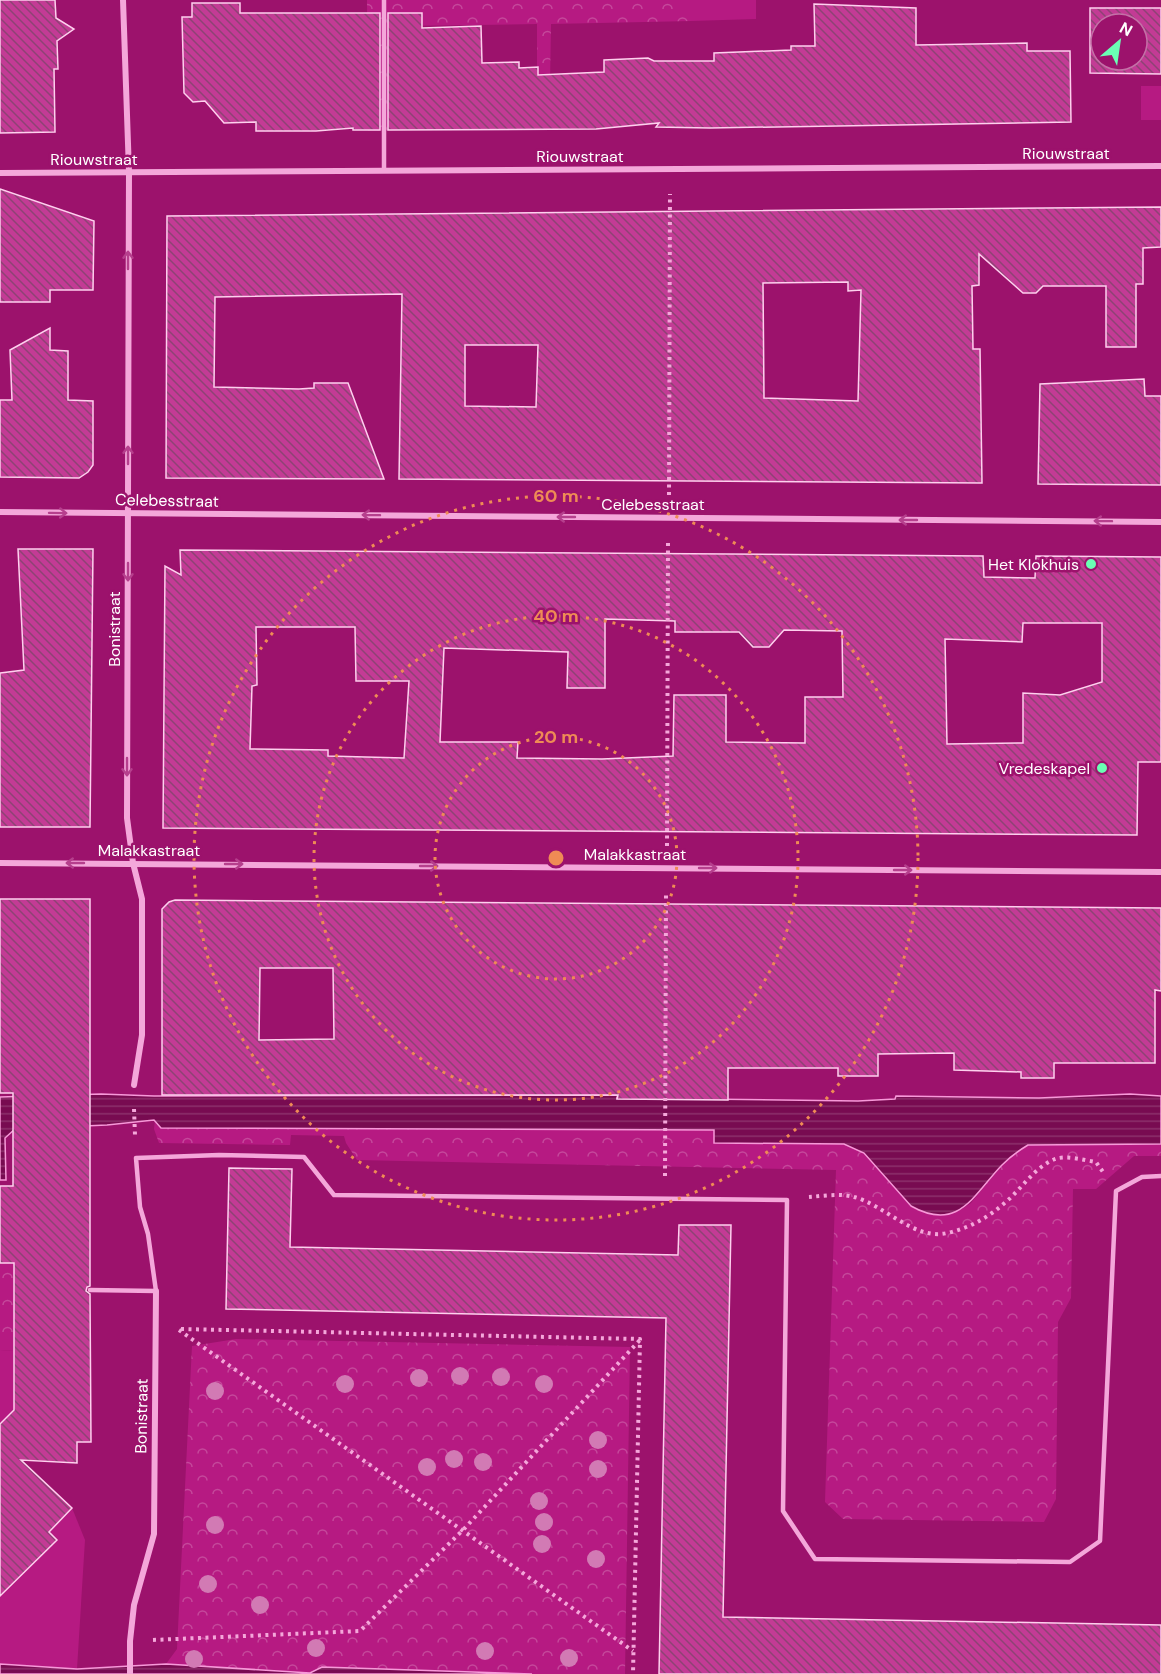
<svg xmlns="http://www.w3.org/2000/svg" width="1161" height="1674" font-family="'DM Sans',sans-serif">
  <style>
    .green { fill: #b61a82 }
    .forest { fill: url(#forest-crowns) }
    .water { fill: url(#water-rules); stroke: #f799d9; stroke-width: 1.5 }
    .building { fill: url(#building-back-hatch); stroke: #fed0ee; stroke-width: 1.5; fill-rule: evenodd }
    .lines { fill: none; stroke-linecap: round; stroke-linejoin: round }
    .path { stroke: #f4a7da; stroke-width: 4; stroke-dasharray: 3 4.5; stroke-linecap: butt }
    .lane { stroke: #f4a7da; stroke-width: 4.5 }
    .street { stroke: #f4a7da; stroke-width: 6 }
    .tree { fill: #d27ab4 }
    .oneway { stroke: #b63f8d }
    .ring { fill: none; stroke: #ef8b55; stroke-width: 3; stroke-dasharray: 3 6 }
    .poi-dot { fill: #6affb4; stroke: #9c126c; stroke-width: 2 }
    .labels { text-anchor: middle; stroke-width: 5; stroke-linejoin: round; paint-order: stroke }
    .street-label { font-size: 16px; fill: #fff; stroke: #9c126c }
    .poi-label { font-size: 16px; fill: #fff; stroke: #9c126c; text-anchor: end }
    .centre { fill: #ef8b55; stroke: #9c126c; stroke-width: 3 }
    .ring-label { font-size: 18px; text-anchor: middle; font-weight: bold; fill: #ef8b55; stroke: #9c126c; stroke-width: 5; stroke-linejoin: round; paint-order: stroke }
  </style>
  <defs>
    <pattern id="forest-crowns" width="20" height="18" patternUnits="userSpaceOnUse" patternTransform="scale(1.5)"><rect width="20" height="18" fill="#b61a82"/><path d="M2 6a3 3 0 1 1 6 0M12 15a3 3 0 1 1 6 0" fill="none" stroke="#c5489b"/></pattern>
    <pattern id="water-rules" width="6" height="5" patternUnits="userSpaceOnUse" patternTransform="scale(1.5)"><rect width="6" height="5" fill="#780b51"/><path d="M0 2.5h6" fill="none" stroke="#8c306b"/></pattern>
    <pattern id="building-back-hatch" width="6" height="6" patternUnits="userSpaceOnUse" patternTransform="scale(1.5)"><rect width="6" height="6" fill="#c33b95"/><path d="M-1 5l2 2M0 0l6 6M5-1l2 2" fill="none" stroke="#8d4374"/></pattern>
  </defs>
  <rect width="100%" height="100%" fill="#9c126c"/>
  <g class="green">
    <polygon points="691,0 756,0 756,19 691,21"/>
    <rect x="1141" y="86" width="20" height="34"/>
    <polygon points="14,1350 14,1410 0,1424 0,1351"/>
    <polygon points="72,1508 85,1540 77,1669 0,1664 0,1581"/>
  </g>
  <g class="forest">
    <polygon points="367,0 691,0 691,21 551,24 550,83 537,83 537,24 398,26 398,130 368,131"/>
    <polygon points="155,1120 156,1124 161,1128 714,1130 714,1143 844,1144 864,1153 911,1206 953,1212 962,1209 971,1203 1003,1164 1014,1153 1028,1145 1161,1144 1161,1156 1134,1156 1096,1189 1073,1189 1071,1298 1058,1322 1056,1499 1044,1522 843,1519 825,1502 836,1170 357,1160 346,1143 344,1136 291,1135 290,1145 159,1143 154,1129"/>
    <polygon points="0,1263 14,1263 14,1350 0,1351"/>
    <polygon points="236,1339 630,1347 625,1674 533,1674 322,1667 310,1673 166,1664 177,1649 192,1346"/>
  </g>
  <g class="water">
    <path d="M101,1094L154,1096L618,1095L617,1098L858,1101L895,1099L896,1096L1039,1098L1130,1094L1161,1096V1144L1028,1145C1018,1151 1010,1157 1002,1165C974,1194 959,1233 911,1206L864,1153L844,1144L714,1143V1130L161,1128L154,1120L107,1125L15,1129L5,1138L6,1180H0V1097Z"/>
    <polygon points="0,1664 77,1669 166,1664 310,1673 322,1667 532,1674 0,1674"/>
  </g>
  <g class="building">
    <polygon points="0,0 55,0 56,18 74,29 57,41 58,69 54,69 55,132 0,133"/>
    <polygon points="192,3 240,3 240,13 380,13 380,130 353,130 353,128 316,131 256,131 256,122 224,123 205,101 193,102 184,93 182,17 192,17"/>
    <polygon points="814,4 916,8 916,45 1027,43 1027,51 1070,51 1071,122 710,128 656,127 659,123 596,129 388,130 388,13 422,13 422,28 481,26 482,63 519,62 519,68 538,67 538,75 604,72 604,60 648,58 654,61 714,61 714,53 791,50 791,46 815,46"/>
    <path d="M1090,8H1161V74L1090,73ZM1101,24H1137V60H1101Z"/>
    <polygon points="0,189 94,221 93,290 50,290 50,302 0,302"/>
    <path d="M1161,207V247L1143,248V284H1136V347H1106V286H1043L1036,293H1023L979,254V285L972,286L973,349H980L982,483L399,479L402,294L215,297L214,387L299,389L314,388V383H348L384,479L166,478L167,216ZM848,282V291L861,290L858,401L764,398L763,283ZM465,345H538L536,407L465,406Z"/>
    <polygon points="50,328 50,350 68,351 68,400 93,401 93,465 88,472 79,478 0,477 0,400 12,400 10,350"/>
    <polygon points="1144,379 1145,396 1161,396 1161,485 1038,484 1040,384"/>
    <polygon points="18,549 93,549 90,827 0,827 0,673 24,670"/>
    <path d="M180,550L983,556L984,577L1035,578L1036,556L1161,557V762H1138L1137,835L163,828L165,566L181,575ZM605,619L675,621V632H739L753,647H769L784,630L842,631L843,697H805V743L726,742V695H674L673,756L602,759L517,758L518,742H440L444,648L568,652L567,688H605ZM1023,623H1102V682L1060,695L1023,693V743L947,744L945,639L1022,642ZM256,627H355L356,681H409L404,758L328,756V750L250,749L252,686L257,685Z"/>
    <polygon points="0,899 90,899 90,1286 87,1287 86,1291 90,1294 91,1442 77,1442 77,1463 21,1460 72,1508 49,1532 57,1540 0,1596 0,1424 14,1410 14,1263 0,1263 0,1186 13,1186 13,1093 0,1093"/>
    <path d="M175,900L1161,908V991L1155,990V1063H1054V1078H1021V1072L954,1070V1053L878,1054V1076H838V1068H728V1100L617,1099L618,1095H162V909L169,902ZM260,968H333L334,1039L259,1040Z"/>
    <polygon points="229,1168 292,1169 290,1247 678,1255 679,1225 731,1225 723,1617 1161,1625 1161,1674 659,1674 666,1318 226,1309"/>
  </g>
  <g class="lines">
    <g class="path">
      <polyline points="669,495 670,194"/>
      <polyline points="667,846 668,542"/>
      <polyline points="134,1109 135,1135"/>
      <polyline points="665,1176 666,893"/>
      <path d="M809,1197C823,1196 840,1193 854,1197C883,1204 915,1241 947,1233C970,1228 989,1217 1007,1201C1023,1187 1035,1167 1055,1159C1066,1155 1084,1160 1096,1162L1103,1172"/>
      <polyline points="181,1329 640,1339 633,1674"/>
      <polyline points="179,1330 633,1651"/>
      <polyline points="153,1640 360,1631 463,1530 640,1340"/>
    </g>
    <g class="lane">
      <polyline points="384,0 384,170"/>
      <polyline points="90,1290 156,1291 148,1234 140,1207 136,1158 219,1155 304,1157 334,1195 787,1200 783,1511 815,1559 1070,1562 1100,1541 1116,1191 1142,1177 1161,1176"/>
    </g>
    <g class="street">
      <polyline points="123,0 129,172 127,818 133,863 142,899 142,1035 134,1085"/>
      <polyline points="0,173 1161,166"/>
      <polyline points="0,512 1161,522"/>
      <polyline points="0,863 1161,872"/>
      <polyline points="130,1674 130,1641 134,1605 154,1534 156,1291"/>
    </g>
  </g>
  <g class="tree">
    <circle cx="460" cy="1376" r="9"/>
    <circle cx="501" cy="1377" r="9"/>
    <circle cx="419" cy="1378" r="9"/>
    <circle cx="345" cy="1384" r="9"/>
    <circle cx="544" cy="1384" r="9"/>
    <circle cx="215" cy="1391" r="9"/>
    <circle cx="598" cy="1440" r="9"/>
    <circle cx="454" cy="1459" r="9"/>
    <circle cx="483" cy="1462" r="9"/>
    <circle cx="427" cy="1467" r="9"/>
    <circle cx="598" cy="1469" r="9"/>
    <circle cx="539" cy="1501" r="9"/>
    <circle cx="544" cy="1522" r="9"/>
    <circle cx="215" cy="1525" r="9"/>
    <circle cx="542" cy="1544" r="9"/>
    <circle cx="596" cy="1559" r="9"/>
    <circle cx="208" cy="1584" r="9"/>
    <circle cx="260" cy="1605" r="9"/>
    <circle cx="316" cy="1648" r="9"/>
    <circle cx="485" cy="1651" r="9"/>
    <circle cx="569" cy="1658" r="9"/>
    <circle cx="194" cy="1659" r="9"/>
  </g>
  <defs><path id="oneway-shaft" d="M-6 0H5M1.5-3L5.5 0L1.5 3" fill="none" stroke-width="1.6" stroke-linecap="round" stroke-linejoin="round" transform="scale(1.5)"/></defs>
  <g class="oneway">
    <use href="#oneway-shaft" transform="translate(128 260) rotate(-90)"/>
    <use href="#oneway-shaft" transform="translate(128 455) rotate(-90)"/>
    <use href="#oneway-shaft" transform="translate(58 513) rotate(1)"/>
    <use href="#oneway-shaft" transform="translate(371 515) rotate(-179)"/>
    <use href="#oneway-shaft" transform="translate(566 517) rotate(-180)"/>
    <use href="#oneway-shaft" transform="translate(908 520) rotate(-180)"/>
    <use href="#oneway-shaft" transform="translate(1103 521) rotate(-179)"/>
    <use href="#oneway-shaft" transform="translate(128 572) rotate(90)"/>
    <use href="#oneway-shaft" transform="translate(127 767) rotate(90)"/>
    <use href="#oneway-shaft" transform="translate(75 863) rotate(-180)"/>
    <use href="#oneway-shaft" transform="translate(234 864)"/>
    <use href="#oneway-shaft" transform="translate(429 866)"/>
    <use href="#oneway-shaft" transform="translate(708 868)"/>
    <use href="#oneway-shaft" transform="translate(903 870)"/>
  </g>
  <g class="ring">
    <circle cx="556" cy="858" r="121"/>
    <circle cx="556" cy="858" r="242"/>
    <circle cx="556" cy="858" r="362"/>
  </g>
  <g class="poi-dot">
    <circle cx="1091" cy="564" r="6"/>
    <circle cx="1102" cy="768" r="6"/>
  </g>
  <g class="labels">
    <g class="street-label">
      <text x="1066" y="159">Riouwstraat</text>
      <text x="580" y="162">Riouwstraat</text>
      <text x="94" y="165">Riouwstraat</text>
      <text transform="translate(167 500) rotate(1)" y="6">Celebesstraat</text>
      <text x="653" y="510">Celebesstraat</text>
      <text transform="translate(114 629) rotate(-90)" y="6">Bonistraat</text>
      <text x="149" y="856">Malakkastraat</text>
      <text x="635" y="860">Malakkastraat</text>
      <text transform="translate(141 1416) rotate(-89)" y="6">Bonistraat</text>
    </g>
    <g class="poi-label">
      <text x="1079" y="570">Het Klokhuis</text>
      <text x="1090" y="774">Vredeskapel</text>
    </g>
  </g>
  <circle cx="556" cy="858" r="9" class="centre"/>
  <g class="ring-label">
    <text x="556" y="502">60 m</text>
    <text x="556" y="622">40 m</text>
    <text x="556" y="743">20 m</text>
  </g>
  <g transform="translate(1119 42) rotate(29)"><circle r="28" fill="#9c126c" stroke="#c471a7" stroke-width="1.5"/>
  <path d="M0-4.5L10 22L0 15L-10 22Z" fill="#6affb4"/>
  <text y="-9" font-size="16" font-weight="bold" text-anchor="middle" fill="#ffffff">N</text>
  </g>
</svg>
